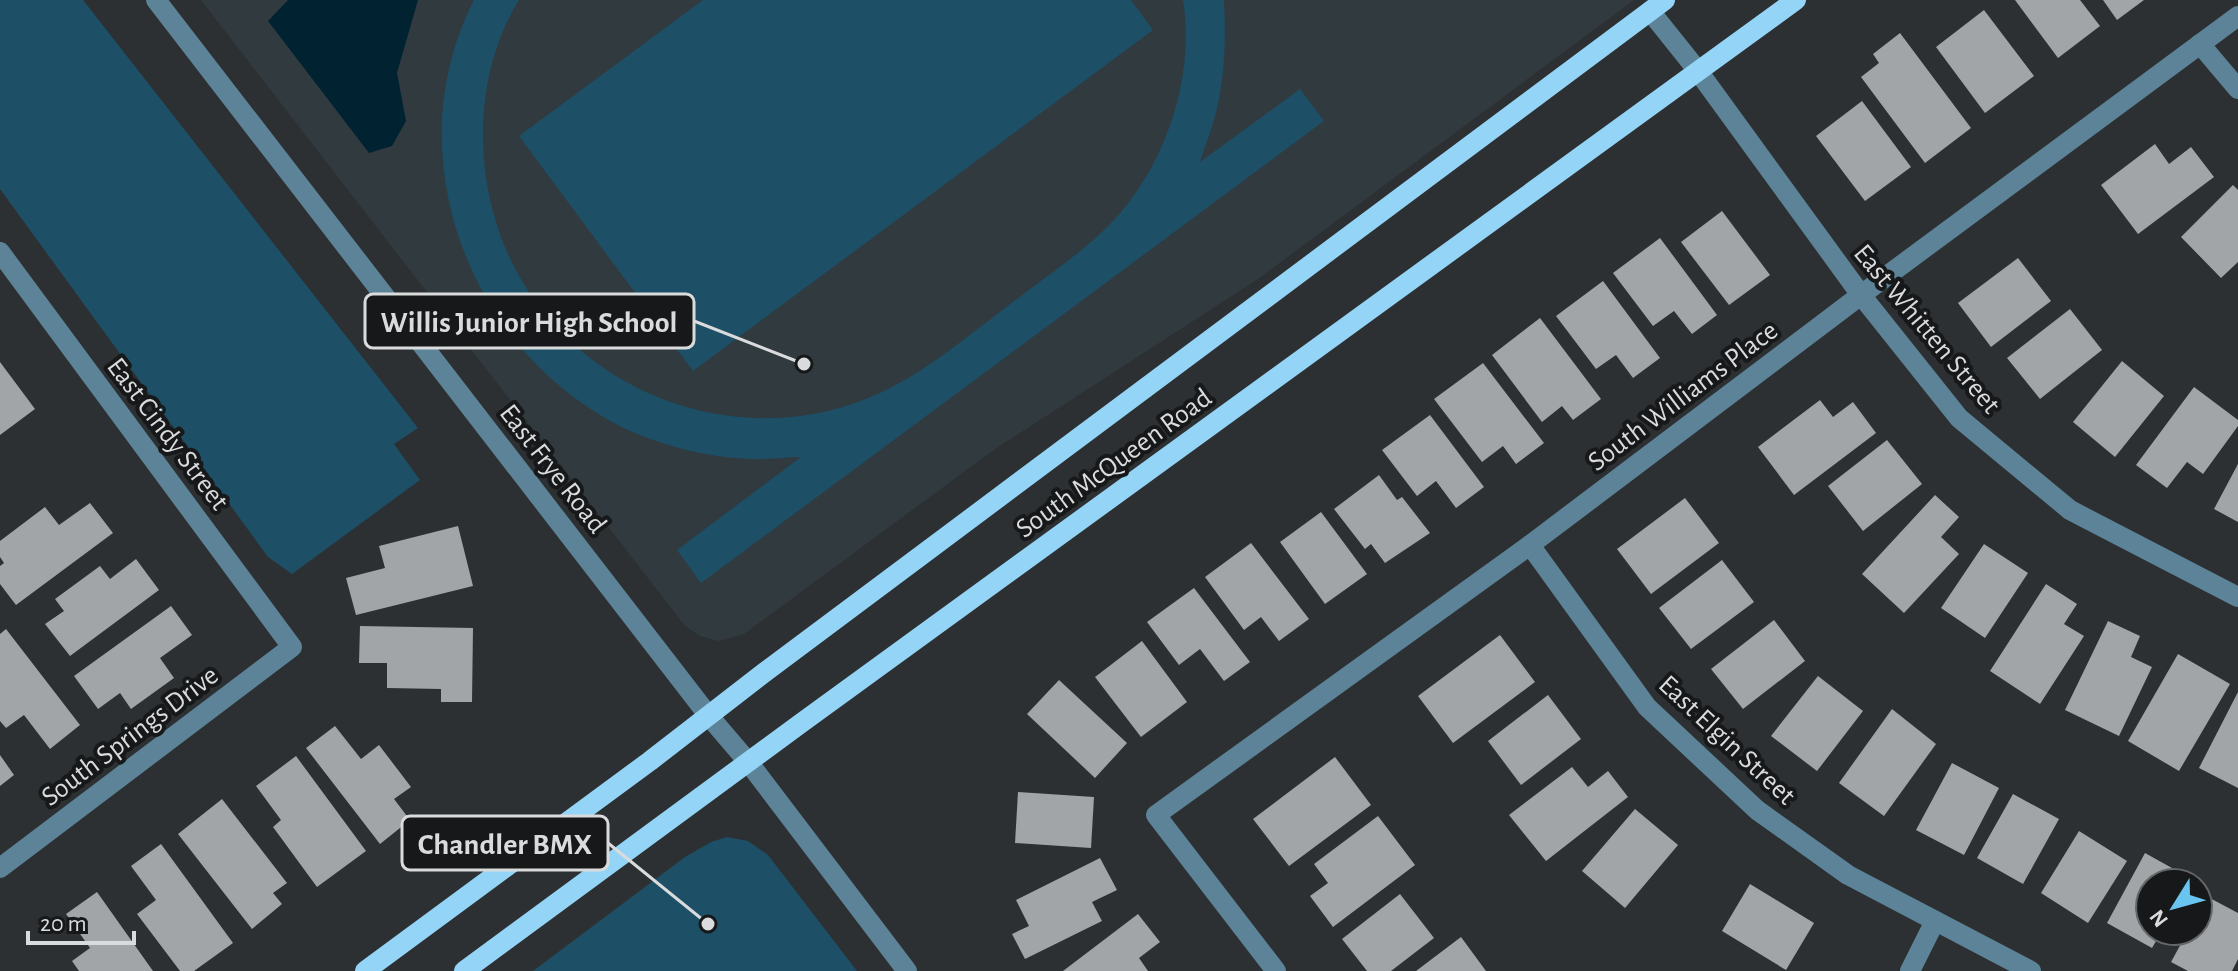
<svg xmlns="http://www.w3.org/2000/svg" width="2238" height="971" font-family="'Alegreya Sans',sans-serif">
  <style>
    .built { fill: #313a3f }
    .green { fill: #1d4f66 }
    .water { fill: #012231 }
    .building { fill: #a1a5a7 }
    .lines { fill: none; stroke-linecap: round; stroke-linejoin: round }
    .minor { stroke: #5c8397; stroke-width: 20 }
    .major { stroke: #94d4f6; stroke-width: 20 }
    .labels { text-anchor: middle; stroke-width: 8; stroke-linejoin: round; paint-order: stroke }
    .street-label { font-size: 28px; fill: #d9dbdc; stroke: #161819 }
    .leader { fill: none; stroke: #d9dbdc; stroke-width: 3 }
    .callout-dot { fill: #d9dbdc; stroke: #161819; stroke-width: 3 }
    .callout { fill: #161819; stroke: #d9dbdc; stroke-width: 3 }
    .callout-label { font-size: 30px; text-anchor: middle; font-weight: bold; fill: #d9dbdc }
  </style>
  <rect width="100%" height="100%" fill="#2d3032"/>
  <polygon class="built" points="201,0 1634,0 1258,279 995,449 744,634 718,641 700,636 685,626"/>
  <g class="green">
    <polygon points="0,0 83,0 418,428 394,444 420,480 292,574 268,557 0,189"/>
    <path d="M474,0H519C479,64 474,151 496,222C542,373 710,455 858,402C915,382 962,340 1009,305C1040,281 1073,259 1102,232C1162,176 1196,82 1183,0H1224C1226,40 1225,81 1214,120C1210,134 1204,148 1200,162L1300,89L1324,121L701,583L677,550L801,457C787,457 773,459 759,459C717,459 673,449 635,433C474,362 392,160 474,0Z"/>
    <polygon points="703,0 1131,0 1153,30 693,371 519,136"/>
    <polygon points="727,837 748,841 768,855 857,971 533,971 685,857 711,842"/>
  </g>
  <polygon class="water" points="288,0 418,0 397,73 406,121 392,146 369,153 268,21"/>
  <g class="building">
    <polygon points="2015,0 2080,0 2100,26 2058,58"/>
    <polygon points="2103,0 2144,0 2117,20"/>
    <polygon points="1984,10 2034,76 1985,113 1936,47"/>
    <polygon points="1900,33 1971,128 1925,163 1861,77 1879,63 1873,54"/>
    <polygon points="1862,101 1911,167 1865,201 1816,136"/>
    <polygon points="2155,144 2169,164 2191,147 2214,177 2138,234 2101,185"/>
    <polygon points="2233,185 2238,190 2238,262 2221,278 2181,237"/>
    <polygon points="1722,211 1770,275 1729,305 1681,242"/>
    <polygon points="1660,238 1717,315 1692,334 1674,311 1653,326 1613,273"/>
    <polygon points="2018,258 2051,301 1991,347 1958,303"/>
    <polygon points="1603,281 1660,358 1633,378 1616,355 1596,369 1556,316"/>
    <polygon points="2070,309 2102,350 2040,399 2007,358"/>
    <polygon points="1540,318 1601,399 1573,420 1562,406 1542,422 1492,355"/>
    <polygon points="2122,361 2164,396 2115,457 2073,422"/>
    <polygon points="0,362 35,409 0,435"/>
    <polygon points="1483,363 1544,443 1516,464 1503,446 1482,462 1434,399"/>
    <polygon points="2194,387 2238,420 2238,426 2203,474 2187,462 2167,488 2136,465"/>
    <polygon points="1820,400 1833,417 1853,402 1876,433 1794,495 1758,447"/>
    <polygon points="1430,415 1484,487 1456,508 1436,481 1417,496 1382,450"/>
    <polygon points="1887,440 1922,484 1863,531 1828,486"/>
    <polygon points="2238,464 2238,522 2214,509"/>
    <polygon points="1379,475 1397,500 1402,497 1430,533 1385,563 1371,544 1365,549 1334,509"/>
    <polygon points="1935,495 1959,517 1941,537 1959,554 1904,613 1862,574"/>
    <polygon points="1685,498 1719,543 1651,594 1617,549"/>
    <polygon points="90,503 113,533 16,605 0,584 0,566 4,563 0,557 0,541 45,507 59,525"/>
    <polygon points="1321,512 1367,574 1325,604 1280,542"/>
    <polygon points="458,526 473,586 356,615 346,578 385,568 379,546"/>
    <polygon points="1251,543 1309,619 1279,641 1261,617 1244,630 1205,577"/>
    <polygon points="1984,544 2028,573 1985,638 1941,608"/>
    <polygon points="136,559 159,590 70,656 45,624 64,611 55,599 100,566 110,579"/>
    <polygon points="1722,560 1754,602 1691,649 1659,608"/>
    <polygon points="2046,584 2077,604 2064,624 2084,636 2040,704 1990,671"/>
    <polygon points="1194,588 1250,662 1224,681 1200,649 1179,665 1147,622"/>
    <polygon points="171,606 192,635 160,658 174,678 131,709 120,693 98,709 74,676"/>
    <polygon points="1774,620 1805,661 1743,709 1711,669"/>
    <polygon points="2108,621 2140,636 2131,657 2152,667 2119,736 2065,710"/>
    <polygon points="360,626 473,628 472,702 441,702 441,689 387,688 387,663 359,663"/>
    <polygon points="6,629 80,725 50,749 24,715 6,728 0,721 0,634"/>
    <polygon points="1500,635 1535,682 1453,743 1418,696"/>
    <polygon points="1142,641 1187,702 1141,737 1095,677"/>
    <polygon points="2178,654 2230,684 2179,771 2128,741"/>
    <polygon points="1818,676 1863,711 1817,771 1771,736"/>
    <polygon points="1059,680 1127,743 1095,778 1027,714"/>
    <polygon points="2238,692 2238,788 2199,768"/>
    <polygon points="1548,695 1581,739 1521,785 1488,741"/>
    <polygon points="1892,709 1936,744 1884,816 1839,783"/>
    <polygon points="335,726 361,759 379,745 411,787 394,799 410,820 380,844 306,748"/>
    <polygon points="0,755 14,775 0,786"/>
    <polygon points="296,756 366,851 317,887 273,827 281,820 256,786"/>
    <polygon points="1335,757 1371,805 1289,866 1253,819"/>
    <polygon points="1952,763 1999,788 1964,855 1916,830"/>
    <polygon points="1572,767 1588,787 1608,771 1628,797 1546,861 1509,815"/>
    <polygon points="1018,792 1094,797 1091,848 1015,843"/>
    <polygon points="2013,794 2059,819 2023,884 1977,858"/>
    <polygon points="222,799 287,883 273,893 282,904 252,929 178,834"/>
    <polygon points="1635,809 1678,845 1625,908 1582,871"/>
    <polygon points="1378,816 1415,865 1333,927 1310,896 1328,883 1314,864"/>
    <polygon points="2079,831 2127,861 2088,923 2041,893"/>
    <polygon points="161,844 233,943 194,971 180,971 137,914 156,900 131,866"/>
    <polygon points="2145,853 2190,878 2188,883 2150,883 2150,931 2162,931 2152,948 2107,923"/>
    <polygon points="1100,858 1117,890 1092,902 1102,921 1025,959 1012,934 1029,926 1016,900"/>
    <polygon points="1750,884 1814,923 1786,970 1722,931"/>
    <polygon points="97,892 153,971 79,971 72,961 90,948 66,914"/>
    <polygon points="1400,894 1434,938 1391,971 1367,971 1342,939"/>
    <polygon points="2206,896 2238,913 2238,959 2232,971 2188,971 2171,962 2188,931 2198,931 2198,912"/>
    <polygon points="1138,914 1160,942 1139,958 1148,971 1063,971"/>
    <polygon points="1461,937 1486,971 1416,971"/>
  </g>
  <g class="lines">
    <g class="minor">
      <polyline points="156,0 708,715 749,763 907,971"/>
      <polyline points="1650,11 1698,71 1861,295 1959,418 2070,510 2238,597"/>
      <polyline points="2200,44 2238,89"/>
      <polyline points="0,252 292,647 0,868"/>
      <polyline points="1530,545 1647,707 1757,810 1848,875 2031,971"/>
      <polyline points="1276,971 1156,815 1530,545 1861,295 2238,16"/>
      <polyline points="1910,971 1935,921"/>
    </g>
    <g class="major">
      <polyline points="365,971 650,761 765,672 1665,0"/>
      <polyline points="464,971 804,721 1796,0"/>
    </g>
  </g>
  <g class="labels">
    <g class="street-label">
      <text transform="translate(1928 328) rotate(50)" y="10">East Whitten Street</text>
      <text transform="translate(1682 395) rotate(-37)" y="10">South Williams Place</text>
      <text transform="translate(169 433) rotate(53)" y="10">East Cindy Street</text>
      <text transform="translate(1113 462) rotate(-36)" y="10">South McQueen Road</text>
      <text transform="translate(554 468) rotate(52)" y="10">East Frye Road</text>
      <text transform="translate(129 735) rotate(-37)" y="10">South Springs Drive</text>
      <text transform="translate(1728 739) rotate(43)" y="10">East Elgin Street</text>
    </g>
  </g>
  <path class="leader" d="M804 364L694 321M708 924L608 843"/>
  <g class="callout-dot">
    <circle cx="804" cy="364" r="8"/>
    <circle cx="708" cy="924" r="8"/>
  </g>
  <g class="callout">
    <rect x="365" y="294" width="329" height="54" rx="8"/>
    <rect x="402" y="816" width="206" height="54" rx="8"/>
  </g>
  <g class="callout-label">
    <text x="529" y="332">Willis Junior High School</text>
    <text x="505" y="854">Chandler BMX</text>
  </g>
  <g transform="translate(2174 907) rotate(233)"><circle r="38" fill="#161819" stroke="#646667" stroke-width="2"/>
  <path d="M0-6L14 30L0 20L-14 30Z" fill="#69c4f0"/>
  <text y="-12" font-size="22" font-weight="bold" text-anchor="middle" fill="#d9dbdc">N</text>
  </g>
  <path d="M28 931v12h106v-12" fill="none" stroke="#d9dbdc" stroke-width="4"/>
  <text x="40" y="931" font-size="24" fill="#d9dbdc" stroke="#161819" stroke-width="6" paint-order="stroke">20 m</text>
</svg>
